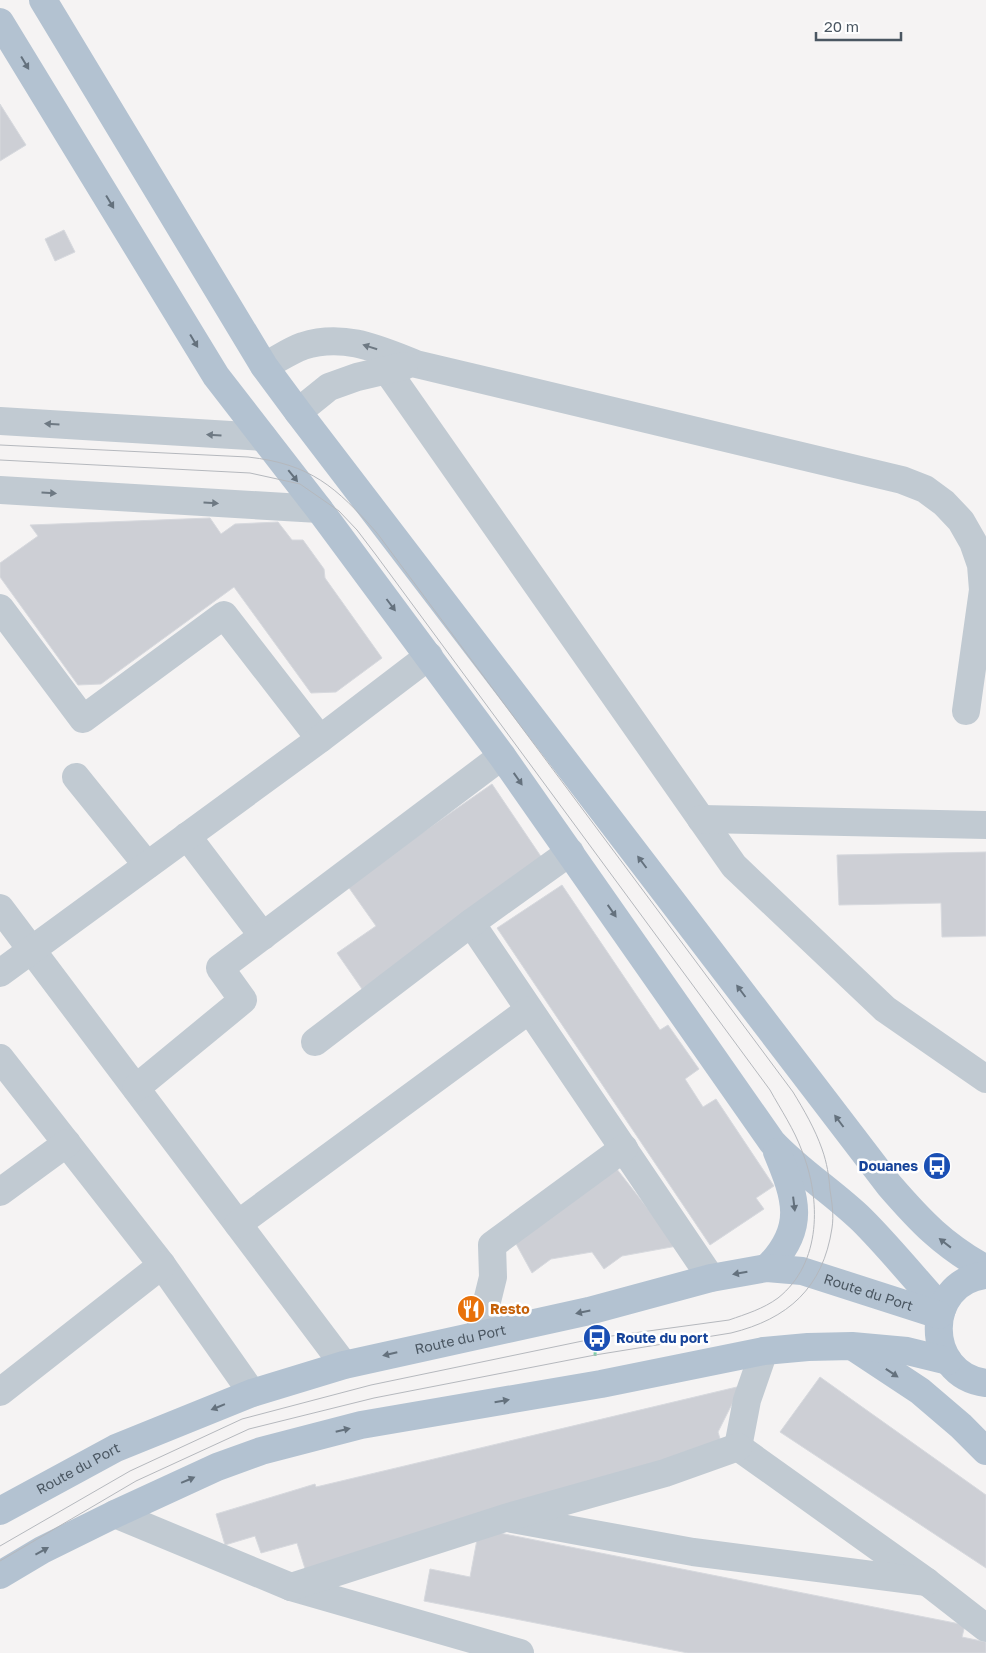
<svg xmlns="http://www.w3.org/2000/svg" width="986" height="1653" font-family="'Golos Text',sans-serif">
  <style>
    .building { fill: #cdcfd5; stroke: #d7d9de }
    .lines { fill: none; stroke-linecap: round; stroke-linejoin: round }
    .path { stroke: #7ad0a6; stroke-width: 3; stroke-dasharray: 4 2.5; stroke-linecap: butt }
    .minor { stroke: #c1cad2; stroke-width: 28 }
    .major { stroke: #b3c2d1; stroke-width: 28 }
    .tram { stroke: #b5b8bd; stroke-width: 1 }
    .oneway { fill: #64717d }
    .oneway2 { fill: #6e7983 }
    .labels { text-anchor: middle; stroke-width: 5; stroke-linejoin: round; paint-order: stroke }
    .transit-label { font-size: 14px; font-weight: bold; fill: #164399; stroke: #fff; text-anchor: end }
    .street-label { font-size: 14px; fill: #4a5661; stroke: #fff }
    .food-label { font-size: 14px; font-weight: bold; fill: #c56008; stroke: #fff; text-anchor: start }
  </style>
  <rect width="100%" height="100%" fill="#f5f3f3"/>
  <g class="building">
    <polygon points="0,104 26,145 0,161"/>
    <polygon points="64,230 75,252 55,261 45,239"/>
    <polygon points="210,518 221,534 235,524 278,522 292,540 303,540 324,569 325,578 382,658 336,692 311,693 234,587 101,684 78,685 0,577 0,563 38,536 30,525"/>
    <polygon points="492,784 544,861 362,989 337,953 376,926 347,885"/>
    <polygon points="986,852 986,936 942,937 941,903 839,905 837,855"/>
    <polygon points="562,885 660,1030 668,1025 699,1069 685,1079 703,1107 716,1099 774,1186 756,1198 764,1209 710,1245 497,928"/>
    <polygon points="616,1168 677,1246 622,1256 604,1269 592,1252 551,1259 532,1273 515,1242"/>
    <polygon points="820,1377 986,1495 986,1568 780,1432"/>
    <polygon points="741,1386 718,1432 723,1449 307,1575 297,1543 261,1553 255,1536 225,1545 216,1514 315,1484 316,1487"/>
    <polygon points="479,1529 965,1625 962,1637 986,1642 986,1653 688,1653 424,1601 430,1569 470,1577"/>
  </g>
  <g class="lines">
    <polyline class="path" points="595,1356 596,1338"/>
    <g class="minor">
      <path d="M264,366C277,360 289,351 303,346C344,333 378,349 416,364L902,480L925,489L944,503L961,521L973,542L981,565L983,590L966,711"/>
      <polyline points="386,369 734,866 885,1009 986,1079"/>
      <polyline points="298,412 329,387 357,377 404,366"/>
      <polyline points="0,421 263,437"/>
      <polyline points="0,490 319,509"/>
      <polyline points="0,608 83,719 224,615 320,739"/>
      <polyline points="76,777 147,865"/>
      <polyline points="701,819 986,825"/>
      <polyline points="187,836 263,936"/>
      <polyline points="0,908 344,1365"/>
      <polyline points="471,923 711,1278"/>
      <polyline points="0,973 320,739 429,656"/>
      <polyline points="315,1042 471,923 570,852"/>
      <polyline points="0,1058 162,1265 252,1393"/>
      <polyline points="136,1088 243,1000 220,968 502,756"/>
      <polyline points="0,1192 67,1143"/>
      <polyline points="238,1224 529,1010"/>
      <polyline points="479,1334 493,1277 492,1245 624,1148"/>
      <polyline points="0,1392 162,1265"/>
      <polyline points="738,1447 927,1582 986,1628"/>
      <polyline points="738,1447 747,1400 764,1351"/>
      <polyline points="115,1514 291,1587 520,1653"/>
      <polyline points="512,1519 693,1552 927,1582"/>
      <polyline points="291,1587 505,1518 665,1473 738,1447"/>
    </g>
    <g class="major">
      <path d="M43,0L264,366L298,412L889,1185C921,1222 943,1245 986,1269"/>
      <path d="M0,22L216,376L319,509L502,756L772,1142C799,1171 833,1192 862,1220C890,1248 915,1279 942,1309"/>
      <path d="M767,1268C807,1228 796,1198 777,1152"/>
      <path d="M986,1275C923,1282 923,1375 986,1383"/>
      <polyline points="855,1348 920,1391 961,1426 986,1451"/>
      <path id="s1" d="M0,1511L116,1448L252,1393L344,1365L589,1311L711,1278L767,1268L802,1271L939,1315"/>
      <polyline points="0,1575 42,1550 115,1514 217,1467 261,1451 361,1425 601,1384 764,1351 808,1347 852,1346 907,1351 948,1361"/>
    </g>
    <g class="tram">
      <path d="M0,445L248,457C311,464 336,487 377,533L793,1092C804,1110 815,1129 822,1149C827,1163 829,1176 830,1190C832,1203 834,1215 832,1228C823,1288 788,1319 731,1333L595,1355L374,1398L249,1429L136,1481L0,1561"/>
      <path d="M0,460L250,473L300,484L339,511L357,530L376,555L770,1090C781,1110 794,1129 802,1151C821,1199 822,1263 778,1298C763,1309 746,1314 729,1320L597,1338L371,1385L242,1419L130,1471L0,1546"/>
    </g>
  </g>
  <defs><path id="oneway-solid" d="M-6-.8H1V-3.2L6.5 0L1 3.2V.8H-6Z" transform="scale(1.25)"/></defs>
  <g class="oneway">
    <use href="#oneway-solid" transform="translate(25 63) rotate(59)"/>
    <use href="#oneway-solid" transform="translate(110 202) rotate(59)"/>
    <use href="#oneway-solid" transform="translate(194 341) rotate(59)"/>
    <use href="#oneway-solid" transform="translate(293 476) rotate(51)"/>
    <use href="#oneway-solid" transform="translate(391 605) rotate(53)"/>
    <use href="#oneway-solid" transform="translate(518 779) rotate(55)"/>
    <use href="#oneway-solid" transform="translate(642 862) rotate(-127)"/>
    <use href="#oneway-solid" transform="translate(612 911) rotate(55)"/>
    <use href="#oneway-solid" transform="translate(741 991) rotate(-127)"/>
    <use href="#oneway-solid" transform="translate(839 1121) rotate(-127)"/>
    <use href="#oneway-solid" transform="translate(794 1204) rotate(83)"/>
    <use href="#oneway-solid" transform="translate(945 1243) rotate(-142)"/>
    <use href="#oneway-solid" transform="translate(740 1273) rotate(170)"/>
    <use href="#oneway-solid" transform="translate(583 1312) rotate(168)"/>
    <use href="#oneway-solid" transform="translate(390 1354) rotate(167)"/>
    <use href="#oneway-solid" transform="translate(892 1373) rotate(34)"/>
    <use href="#oneway-solid" transform="translate(502 1401) rotate(-10)"/>
    <use href="#oneway-solid" transform="translate(218 1407) rotate(158)"/>
    <use href="#oneway-solid" transform="translate(343 1430) rotate(-13)"/>
    <use href="#oneway-solid" transform="translate(188 1480) rotate(-23)"/>
    <use href="#oneway-solid" transform="translate(42 1551) rotate(-29)"/>
  </g>
  <g class="oneway2">
    <use href="#oneway-solid" transform="translate(370 347) rotate(-163)"/>
    <use href="#oneway-solid" transform="translate(52 424) rotate(-176)"/>
    <use href="#oneway-solid" transform="translate(214 435) rotate(-176)"/>
    <use href="#oneway-solid" transform="translate(49 493) rotate(3)"/>
    <use href="#oneway-solid" transform="translate(211 503) rotate(3)"/>
  </g>
  <defs>
    <symbol id="bus-disc" viewBox="-11 -11 22 22"><circle r="9.5" fill="#1a4fb4" stroke="#fff"/><path d="M-5-6H5V4H4V6H2V4H-2V6H-4V4H-5ZM-3.5-4V0h7V-4ZM-3.5 1.2v1.5H-2V1.2ZM2 1.2v1.5H3.5V1.2Z" fill="#fff"/></symbol>
    <symbol id="restaurant-disc" viewBox="-11 -11 22 22"><circle r="9.5" fill="#e8710a" stroke="#fff"/><path d="M-5-6h1v4h1v-4h1v4h1v-4h1v5L-1.5 .5V6h-2V.5L-5-1ZM5-6V6H3V1.5H1.5Q1.5-4 5-6Z" fill="#fff"/></symbol>
  </defs>
  <g fill-rule="evenodd">
    <use href="#bus-disc" x="921" y="1150" width="32" height="32"/>
    <use href="#restaurant-disc" x="455" y="1293" width="32" height="32"/>
    <use href="#bus-disc" x="581" y="1322" width="32" height="32"/>
  </g>
  <g class="labels">
    <g class="transit-label">
      <text x="918" y="1171">Douanes</text>
      <text x="616" y="1343" text-anchor="start">Route du port</text>
    </g>
    <g class="street-label">
      <text dy="5" stroke="none"><textPath href="#s1" startOffset="914">Route du Port</textPath></text>
      <text dy="5" stroke="none"><textPath href="#s1" startOffset="494">Route du Port</textPath></text>
      <text dy="5" stroke="none"><textPath href="#s1" startOffset="89">Route du Port</textPath></text>
    </g>
    <g class="food-label">
      <text x="490" y="1314">Resto</text>
    </g>
  </g>
  <path d="M816 32v8h85v-8" fill="none" stroke="#4a5661" stroke-width="2.5"/>
  <text x="824" y="32" font-size="15" fill="#4a5661" stroke="#ffffff" stroke-width="4" paint-order="stroke">20 m</text>
</svg>
